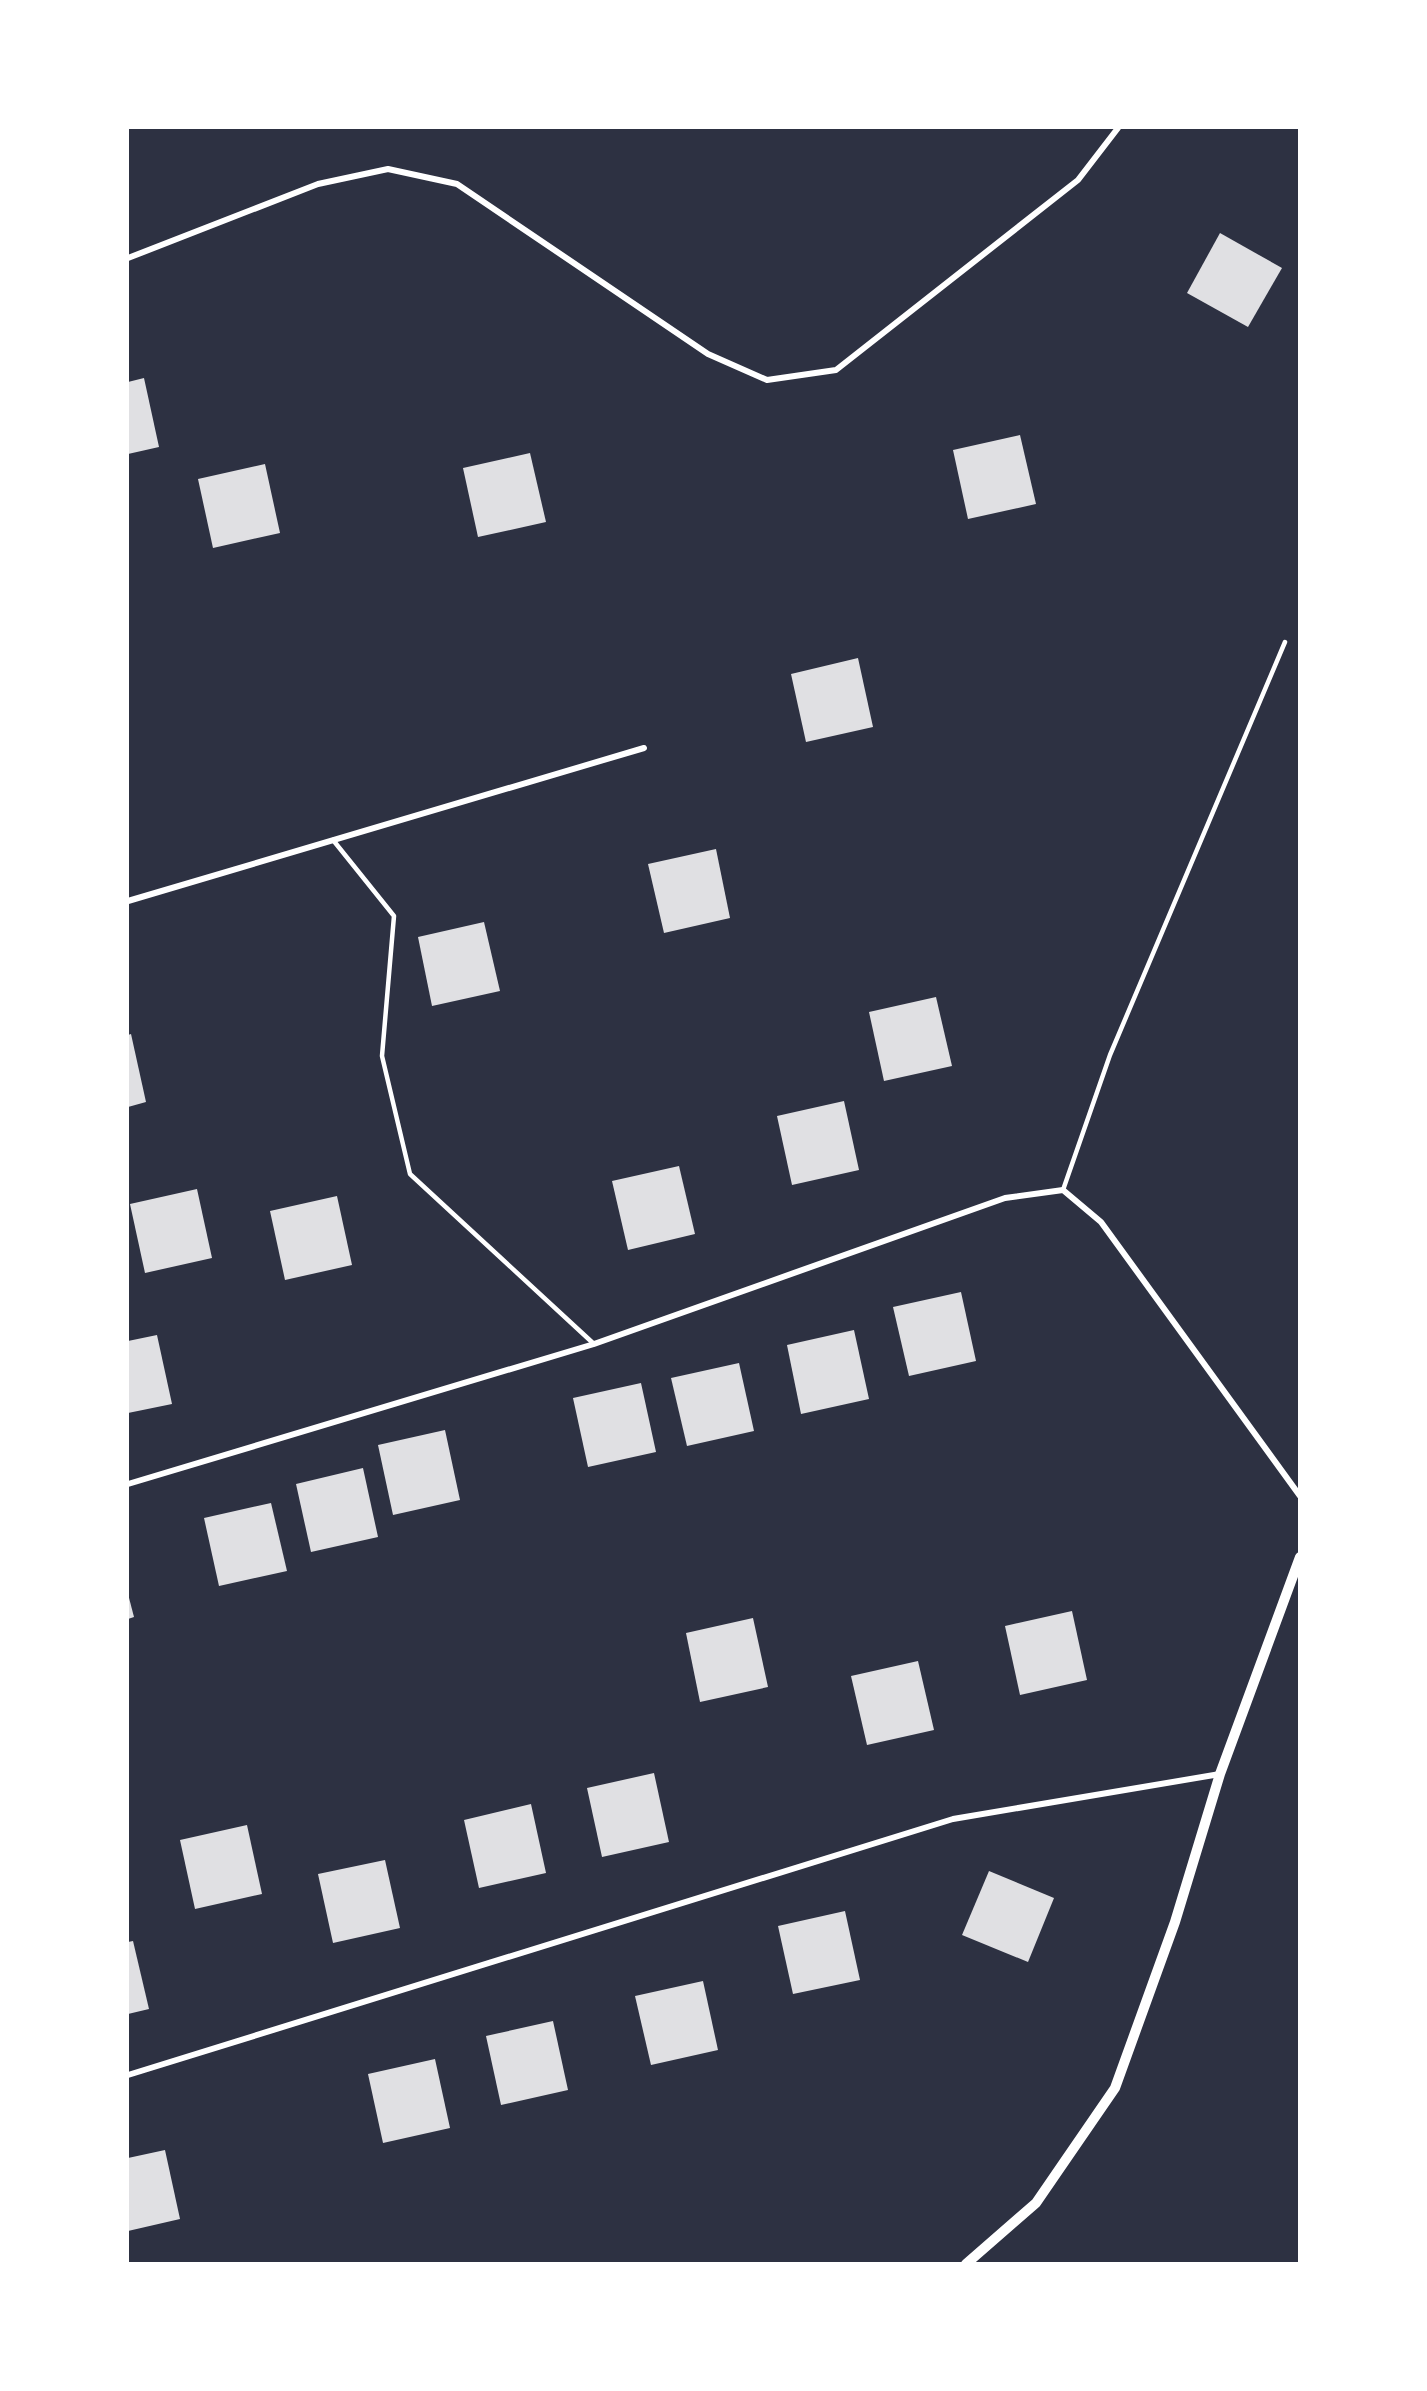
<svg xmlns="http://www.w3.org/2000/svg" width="1427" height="2391" font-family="Arial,sans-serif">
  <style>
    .building { fill: #e0e0e3 }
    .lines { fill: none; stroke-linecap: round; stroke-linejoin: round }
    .service { stroke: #fff; stroke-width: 4.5 }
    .minor { stroke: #fff; stroke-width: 6 }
    .tertiary { stroke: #fff; stroke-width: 10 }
  </style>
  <rect width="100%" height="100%" fill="#2d3142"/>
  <g class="building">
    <polygon points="1220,233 1282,268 1248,327 1187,293"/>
    <polygon points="144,378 159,447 128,454 128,382"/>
    <polygon points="1020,435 1036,504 968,519 953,450"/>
    <polygon points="530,453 546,522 478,537 463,468"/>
    <polygon points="265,464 280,533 213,548 198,479"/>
    <polygon points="858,658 873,727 806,742 791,674"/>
    <polygon points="716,849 730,918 664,933 648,864"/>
    <polygon points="484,922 500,991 432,1006 418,937"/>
    <polygon points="936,997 952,1066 884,1081 869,1012"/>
    <polygon points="131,1034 146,1102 128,1107 128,1035"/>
    <polygon points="844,1101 859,1170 792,1185 777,1116"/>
    <polygon points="679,1166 695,1234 628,1250 612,1181"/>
    <polygon points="197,1189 212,1258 145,1273 130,1204"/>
    <polygon points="337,1196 352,1265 285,1280 270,1211"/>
    <polygon points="961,1292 976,1361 909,1376 893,1307"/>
    <polygon points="854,1330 869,1399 801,1414 787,1345"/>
    <polygon points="157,1335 172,1404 128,1413 128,1341"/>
    <polygon points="739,1363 754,1431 687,1446 671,1378"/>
    <polygon points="641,1383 656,1452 588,1467 573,1398"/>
    <polygon points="445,1430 460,1500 393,1515 378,1445"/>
    <polygon points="363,1468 378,1537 311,1552 296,1484"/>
    <polygon points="271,1503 287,1571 219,1586 204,1518"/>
    <polygon points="128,1594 134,1617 128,1619"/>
    <polygon points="1072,1611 1087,1680 1020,1695 1005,1626"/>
    <polygon points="753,1618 768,1687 700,1702 686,1633"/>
    <polygon points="918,1661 934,1730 867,1745 851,1676"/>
    <polygon points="654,1773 669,1842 602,1857 587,1788"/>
    <polygon points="531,1804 546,1873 479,1888 464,1820"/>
    <polygon points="247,1825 262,1894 195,1909 180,1840"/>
    <polygon points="385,1860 400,1928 333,1943 318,1874"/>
    <polygon points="989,1871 1054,1898 1028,1962 962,1935"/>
    <polygon points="845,1911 860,1980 793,1994 778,1926"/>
    <polygon points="133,1941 149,2009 128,2014 128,1942"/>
    <polygon points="703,1981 718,2050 651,2065 635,1996"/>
    <polygon points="553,2021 568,2090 501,2105 486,2036"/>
    <polygon points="435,2059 450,2128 383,2143 368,2074"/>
    <polygon points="165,2150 180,2219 128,2231 128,2158"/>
  </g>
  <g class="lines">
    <g class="service">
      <polyline points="333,840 394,916 382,1056 410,1174 594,1344"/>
      <polyline points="1063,1190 1110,1055 1285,642"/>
    </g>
    <g class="minor">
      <polyline points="128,258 318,184 388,169 457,184 708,354 767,380 836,370 1078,180 1118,128"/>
      <polyline points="128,901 644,748"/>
      <polyline points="128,1484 594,1344 1005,1198 1063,1190 1101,1222 1300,1496"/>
      <polyline points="128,2075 953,1819 1220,1774"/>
    </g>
    <polyline class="tertiary" points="966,2264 1036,2203 1115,2088 1175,1922 1220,1774 1300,1557"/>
  </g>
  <rect width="1427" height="2391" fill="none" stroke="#ffffff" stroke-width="258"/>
</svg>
